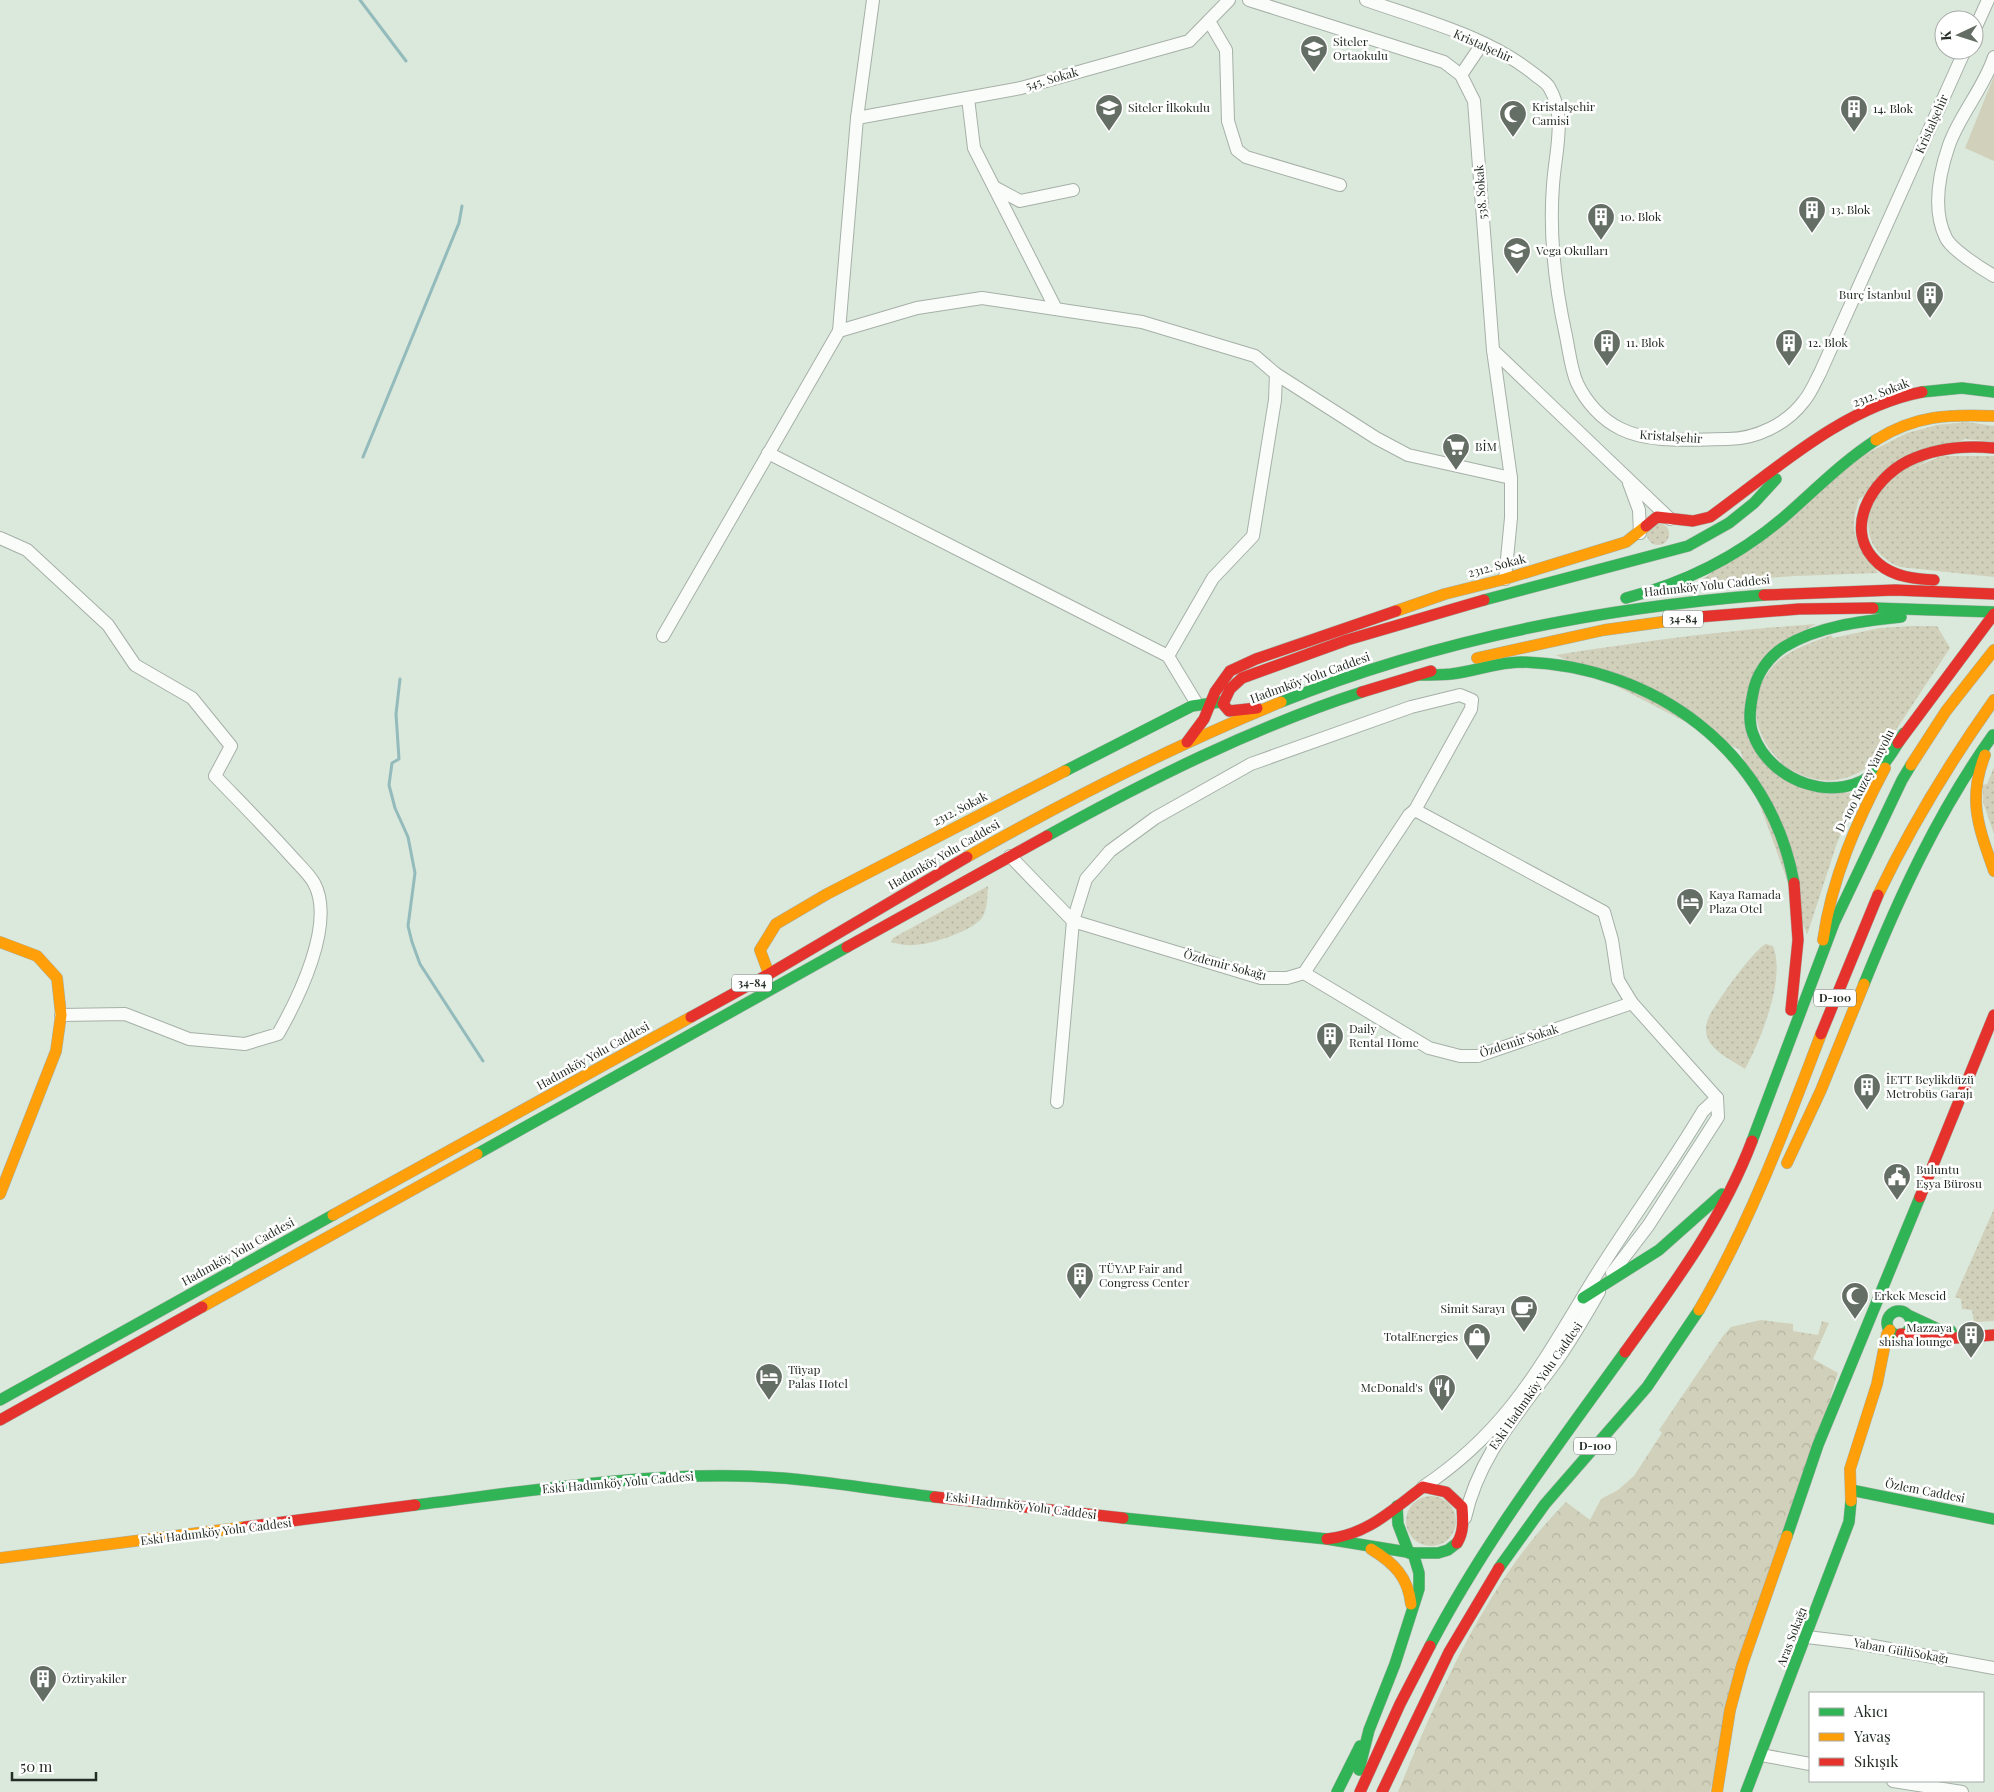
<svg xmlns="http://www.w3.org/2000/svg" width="1994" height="1792" font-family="'Playfair Display',serif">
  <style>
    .grass { fill: url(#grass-dots) }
    .forest { fill: url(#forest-crowns) }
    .park { fill: #d1d0ba }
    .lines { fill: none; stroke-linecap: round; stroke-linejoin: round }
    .stream { stroke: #93bbbc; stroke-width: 3 }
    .street-casing { stroke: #a6b0a7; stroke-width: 14 }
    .fast-casing { stroke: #a6b0a7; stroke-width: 12 }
    .slow-casing { stroke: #a6b0a7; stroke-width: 12 }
    .jam-casing { stroke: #a6b0a7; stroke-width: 12 }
    .street { stroke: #fafcfa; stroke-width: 12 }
    .fast { stroke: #30b455; stroke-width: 11 }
    .slow { stroke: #ff9f0a; stroke-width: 11 }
    .jam { stroke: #e5322d; stroke-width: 11 }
    .labels { text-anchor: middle; stroke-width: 5; stroke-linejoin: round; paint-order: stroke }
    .shield { fill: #fff; stroke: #666c66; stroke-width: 1 }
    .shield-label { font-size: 11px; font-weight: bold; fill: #242d25 }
    .poi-label { font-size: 12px; fill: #242d25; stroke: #fff; text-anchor: start }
    .street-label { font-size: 12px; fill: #242d25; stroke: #fff }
  </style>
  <defs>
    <pattern id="grass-dots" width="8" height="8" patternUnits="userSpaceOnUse" patternTransform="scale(1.25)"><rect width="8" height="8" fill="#d1d0ba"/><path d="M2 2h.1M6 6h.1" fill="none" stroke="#b3b3a0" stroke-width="1.8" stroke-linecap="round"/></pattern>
    <pattern id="forest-crowns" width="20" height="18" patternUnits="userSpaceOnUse" patternTransform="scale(1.25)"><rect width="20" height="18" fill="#d1d0ba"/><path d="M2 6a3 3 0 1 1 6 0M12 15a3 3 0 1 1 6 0" fill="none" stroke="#b3b3a0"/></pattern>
  </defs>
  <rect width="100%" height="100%" fill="#dbe8dc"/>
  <g class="grass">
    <path d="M1967,422L1994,426V442L1965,439L1859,499C1847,536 1858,543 1878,573L1795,576L1698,583L1864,455L1907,433L1937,425Z"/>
    <path d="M1941,456H1994V577L1900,567C1885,561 1871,548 1869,532C1869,526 1866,518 1867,513C1872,483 1918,466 1941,456Z"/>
    <circle cx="1658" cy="534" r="11"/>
    <path d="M1816,624L1771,649L1748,739L1826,794L1859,792L1837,843L1807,935L1740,750L1556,655C1643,641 1728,630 1816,624Z"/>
    <path d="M1912,626H1937L1950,648L1876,760C1811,822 1716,729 1774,665C1789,649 1812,643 1831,635L1833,638L1880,628Z"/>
    <polygon points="1994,767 1994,834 1983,802 1983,785 1987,784"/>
    <path d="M988,886C987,897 988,912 980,920C968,933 924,947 907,945C902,945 896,943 891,942L893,938Z"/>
    <path d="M1766,944L1773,946C1786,979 1761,1039 1745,1069C1732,1060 1712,1052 1707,1036C1705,1030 1706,1023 1709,1017C1715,1004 1754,949 1766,944Z"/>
    <polygon points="1994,1209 1994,1321 1974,1322 1972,1310 1962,1309 1961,1299 1955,1297"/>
    <circle cx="1431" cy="1521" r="25"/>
  </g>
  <path class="forest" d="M1761,1320L1793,1324V1331L1818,1335L1822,1321L1829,1323L1813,1359L1838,1373L1710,1792H1398C1440,1690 1487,1581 1566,1502L1590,1520L1601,1499L1618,1490L1634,1476L1662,1433L1659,1430L1723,1336L1731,1327Z"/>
  <polygon class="park" points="1994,76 1994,161 1965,148"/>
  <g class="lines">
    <g class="stream">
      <polyline points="360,0 406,61"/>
      <polyline points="363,457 459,223 462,206"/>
      <polyline points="400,679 396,714 399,759 392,763 389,785 395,808 408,837 415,873 408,926 412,942 420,964 483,1061"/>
    </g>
    <defs>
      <g id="street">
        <polyline points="1249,0 1444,62 1461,75 1474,101 1493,350 1670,519"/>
        <path d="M1366,0C1422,20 1487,36 1534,74C1539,78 1546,82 1549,87C1567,116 1555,153 1553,185C1549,236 1555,286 1566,336C1569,351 1571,369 1577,383C1586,402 1602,420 1621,429C1651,444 1694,439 1728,439C1756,439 1787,424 1804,401C1811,393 1815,382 1820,373L1965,50"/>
        <polyline points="1209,21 1226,50 1228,121 1237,150 1246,157 1340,185"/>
        <polyline points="1974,31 1988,0"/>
        <path d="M1994,57C1984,88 1960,114 1949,145C1939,174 1932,210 1946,238C1952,250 1982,269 1994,276"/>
        <polyline points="1461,75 1482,44"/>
        <polyline points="968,98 974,148 1056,309"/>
        <polyline points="857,118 873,0"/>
        <polyline points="994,187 1020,201 1073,190"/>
        <polyline points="839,331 857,118 1021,88 1189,41 1229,0"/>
        <polyline points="1493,350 1511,478 1511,518 1505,579"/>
        <polyline points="768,453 1168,656 1197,704"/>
        <polyline points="1629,483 1639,510 1640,533"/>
        <path d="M0,538L27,550L108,625L135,665L192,698L231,746L215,776C241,803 267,829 292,857C299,865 309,874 314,883C336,923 298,999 278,1034L245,1044L189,1039L125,1014L61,1015"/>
        <polyline points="663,636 839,331 917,308 982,298 1142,322 1255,356 1276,374"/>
        <polyline points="1168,656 1213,578 1253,536 1275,400 1276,374 1376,438 1408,455 1511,478"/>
        <polyline points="1010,856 1073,921 1261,978 1287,978 1304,973 1409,815 1415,810"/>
        <polyline points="1304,973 1429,1048 1460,1056 1478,1056 1632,1003"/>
        <polyline points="1057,1102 1073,921 1086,879 1110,851 1155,818 1251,764 1411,707 1460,695 1472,700 1471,709 1415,810 1604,912 1612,940 1618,980 1632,1003 1717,1098"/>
        <polyline points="1612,1273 1648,1226 1718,1117 1717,1098"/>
        <path d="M1423,1487C1509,1430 1543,1362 1595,1277C1630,1221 1669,1168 1703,1111L1717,1098"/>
        <path d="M1465,1518C1479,1455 1518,1414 1555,1363C1571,1341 1585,1316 1599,1292"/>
        <polyline points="1807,1637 1857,1643 1994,1668"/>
        <polyline points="1761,1755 1810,1764"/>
        <polyline points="1893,1781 1962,1792"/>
      </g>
      <g id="fast">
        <polyline points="1922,392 1962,388 1994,392"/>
        <path d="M1626,598C1685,583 1737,557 1783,518C1814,491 1842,462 1876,440"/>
        <polyline points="1484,600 1688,546 1729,523 1754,503 1776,479"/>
        <polyline points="1873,608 1994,612"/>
        <path d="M1901,617C1862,621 1818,626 1784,647C1768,657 1756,675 1753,693C1750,707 1748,721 1753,734C1770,782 1838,807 1878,770C1889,760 1896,746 1904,733"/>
        <path d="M1417,675C1428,675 1440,675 1451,674C1476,671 1497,662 1522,662C1654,666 1770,750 1794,883"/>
        <path d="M1281,702C1435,640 1599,608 1764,595"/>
        <polyline points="1065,771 1192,706 1220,702"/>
        <path d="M1047,836C1148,780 1252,728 1362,692"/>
        <path d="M1864,984C1899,897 1938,812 1993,735"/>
        <polyline points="1752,1141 1834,923 1902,780 1911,765"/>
        <polyline points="477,1154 847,947"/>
        <polyline points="1583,1298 1659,1250 1722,1194"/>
        <circle cx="1899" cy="1323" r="12"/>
        <polyline points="1910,1316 1938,1329 1951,1331"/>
        <polyline points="0,1400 333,1215"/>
        <polyline points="1851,1490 1994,1519"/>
        <path d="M415,1505C522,1492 631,1474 739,1476C804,1477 870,1489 935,1497"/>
        <polyline points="1397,1506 1398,1524 1409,1553"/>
        <polyline points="1123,1518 1327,1539 1413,1553 1438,1553 1448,1550 1457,1543"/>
        <polyline points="1787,1536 1818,1445 1920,1197"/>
        <polyline points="1499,1568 1545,1504 1647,1387 1699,1310"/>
        <path d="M1430,1646C1485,1541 1556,1448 1625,1352"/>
        <polyline points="1359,1770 1369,1730 1395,1664 1419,1589 1419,1573 1413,1553"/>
        <polyline points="1337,1792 1360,1746"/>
        <polyline points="1746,1792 1849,1522 1851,1501"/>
      </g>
      <g id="slow">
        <path d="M1876,440C1915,415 1950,414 1994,416"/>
        <polyline points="1396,611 1445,594 1505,579 1626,542 1646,526"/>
        <polyline points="1477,658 1604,630 1698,617"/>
        <path d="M1985,755C1967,800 1979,828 1994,871"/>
        <polyline points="1911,765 1946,711 1994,650"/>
        <path d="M967,857C1069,799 1173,746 1281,702"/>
        <path d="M1878,895C1911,826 1950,762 1994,700"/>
        <path d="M1823,940C1832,878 1856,823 1885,768"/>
        <polyline points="0,942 37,956 57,978 61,1015 56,1051 0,1194"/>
        <polyline points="769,974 760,950 776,924 827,894 1065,771"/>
        <polyline points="1787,1163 1821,1090 1864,984"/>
        <polyline points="333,1215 691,1017"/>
        <polyline points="202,1307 477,1154"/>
        <path d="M1699,1310C1750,1223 1785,1129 1821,1034"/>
        <polyline points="1851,1501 1850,1469 1877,1384 1887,1334 1890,1330"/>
        <path d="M1371,1549C1394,1563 1408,1577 1411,1604"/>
        <polyline points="0,1558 245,1527"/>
        <polyline points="1717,1792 1730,1710 1742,1665 1787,1536"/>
      </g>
      <g id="jam">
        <path d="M1646,526L1657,517L1693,521L1710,517C1774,471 1843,407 1922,392"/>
        <path d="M1934,580C1916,579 1894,577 1879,564C1841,531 1871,480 1908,461C1935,448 1964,445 1994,448"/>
        <polyline points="1764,595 1895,590 1994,594"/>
        <polyline points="1698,617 1799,609 1873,608"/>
        <polyline points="1362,692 1431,671"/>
        <polyline points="1257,708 1229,711 1223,704 1230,689 1242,678 1347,640 1484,600"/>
        <polyline points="1187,742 1204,719 1215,692 1230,671 1256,659 1396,611"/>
        <polyline points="1898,743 1994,614"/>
        <polyline points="847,947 1047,836"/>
        <polyline points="1791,1010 1798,940 1794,883"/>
        <polyline points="691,1017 769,974 967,857"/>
        <polyline points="1821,1034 1878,895"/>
        <polyline points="1920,1197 1994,1015"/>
        <polyline points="1901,1334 1955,1338 1994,1335"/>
        <path d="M1625,1352C1674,1284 1722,1220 1752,1141"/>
        <polyline points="0,1420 202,1307"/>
        <polyline points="935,1497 1123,1518"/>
        <polyline points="245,1527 415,1505"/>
        <path d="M1327,1539C1367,1535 1392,1510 1423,1487L1446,1492L1462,1507C1463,1520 1464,1532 1457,1543"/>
        <polyline points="1360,1792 1400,1704 1430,1646"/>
        <polyline points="1382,1792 1449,1652 1499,1568"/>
      </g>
    </defs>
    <use href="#street" class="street-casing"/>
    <use href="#fast" class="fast-casing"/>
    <use href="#slow" class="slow-casing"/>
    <use href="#jam" class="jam-casing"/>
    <use href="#street" class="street"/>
    <use href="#fast" class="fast"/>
    <use href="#slow" class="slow"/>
    <use href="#jam" class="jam"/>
  </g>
  <defs>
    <symbol id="school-pin" viewBox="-11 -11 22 30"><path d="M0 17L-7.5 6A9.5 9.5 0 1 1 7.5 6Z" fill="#646e65" stroke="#fff"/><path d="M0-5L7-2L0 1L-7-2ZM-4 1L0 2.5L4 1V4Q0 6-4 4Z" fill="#fff"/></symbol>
    <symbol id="building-pin" viewBox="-11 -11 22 30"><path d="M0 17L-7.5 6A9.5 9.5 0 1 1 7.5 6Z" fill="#646e65" stroke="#fff"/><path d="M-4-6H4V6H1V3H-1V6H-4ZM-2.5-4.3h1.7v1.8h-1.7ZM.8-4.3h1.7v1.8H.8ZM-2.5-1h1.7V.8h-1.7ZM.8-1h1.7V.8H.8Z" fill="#fff"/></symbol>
    <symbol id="mosque-pin" viewBox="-11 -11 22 30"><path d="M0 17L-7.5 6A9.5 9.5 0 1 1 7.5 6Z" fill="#646e65" stroke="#fff"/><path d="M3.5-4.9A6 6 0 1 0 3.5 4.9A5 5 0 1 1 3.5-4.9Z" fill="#fff"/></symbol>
    <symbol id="supermarket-pin" viewBox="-11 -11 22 30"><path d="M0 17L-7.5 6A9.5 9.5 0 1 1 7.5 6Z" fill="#646e65" stroke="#fff"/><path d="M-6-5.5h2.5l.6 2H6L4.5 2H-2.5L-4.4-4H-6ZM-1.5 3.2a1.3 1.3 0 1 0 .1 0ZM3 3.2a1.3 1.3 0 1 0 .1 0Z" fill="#fff"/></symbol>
    <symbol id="hotel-pin" viewBox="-11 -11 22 30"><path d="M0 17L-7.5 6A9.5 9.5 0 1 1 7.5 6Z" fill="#646e65" stroke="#fff"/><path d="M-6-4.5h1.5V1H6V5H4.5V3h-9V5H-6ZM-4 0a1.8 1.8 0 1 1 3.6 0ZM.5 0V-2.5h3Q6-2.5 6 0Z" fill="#fff"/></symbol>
    <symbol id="civic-pin" viewBox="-11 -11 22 30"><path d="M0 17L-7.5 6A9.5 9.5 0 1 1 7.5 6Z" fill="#646e65" stroke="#fff"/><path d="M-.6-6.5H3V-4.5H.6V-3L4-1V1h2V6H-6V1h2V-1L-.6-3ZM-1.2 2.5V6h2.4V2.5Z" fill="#fff"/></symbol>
    <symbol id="cafe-pin" viewBox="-11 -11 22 30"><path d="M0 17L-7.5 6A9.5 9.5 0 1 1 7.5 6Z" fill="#646e65" stroke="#fff"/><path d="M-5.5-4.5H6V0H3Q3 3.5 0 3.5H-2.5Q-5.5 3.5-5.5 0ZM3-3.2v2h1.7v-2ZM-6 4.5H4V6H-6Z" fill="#fff"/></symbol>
    <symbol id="shop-pin" viewBox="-11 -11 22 30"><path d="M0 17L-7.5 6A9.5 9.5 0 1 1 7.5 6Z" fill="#646e65" stroke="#fff"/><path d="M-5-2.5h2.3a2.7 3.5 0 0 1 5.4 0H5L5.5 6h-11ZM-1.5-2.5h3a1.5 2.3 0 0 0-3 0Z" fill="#fff"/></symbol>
    <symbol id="restaurant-pin" viewBox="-11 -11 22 30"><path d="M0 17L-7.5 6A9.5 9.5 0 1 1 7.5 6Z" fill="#646e65" stroke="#fff"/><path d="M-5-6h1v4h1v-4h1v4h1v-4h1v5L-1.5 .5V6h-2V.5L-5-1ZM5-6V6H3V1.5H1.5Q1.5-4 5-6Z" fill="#fff"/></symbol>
  </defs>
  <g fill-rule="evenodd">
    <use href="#school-pin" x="1298" y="33" width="32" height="43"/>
    <use href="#school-pin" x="1093" y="92" width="32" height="43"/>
    <use href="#building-pin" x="1838" y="93" width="32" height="43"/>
    <use href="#mosque-pin" x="1497" y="98" width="32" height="43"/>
    <use href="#building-pin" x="1796" y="194" width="32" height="43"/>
    <use href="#building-pin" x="1585" y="201" width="32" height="43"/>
    <use href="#school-pin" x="1501" y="235" width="32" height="43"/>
    <use href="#building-pin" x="1914" y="279" width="32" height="43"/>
    <use href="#building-pin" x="1591" y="327" width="32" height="43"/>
    <use href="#building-pin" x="1773" y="327" width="32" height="43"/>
    <use href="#supermarket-pin" x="1440" y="431" width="32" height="43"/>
    <use href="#hotel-pin" x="1674" y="886" width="32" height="43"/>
    <use href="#building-pin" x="1314" y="1020" width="32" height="43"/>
    <use href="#building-pin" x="1851" y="1071" width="32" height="43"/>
    <use href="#civic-pin" x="1881" y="1161" width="32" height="43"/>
    <use href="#building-pin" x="1064" y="1260" width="32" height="43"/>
    <use href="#mosque-pin" x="1839" y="1280" width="32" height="43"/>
    <use href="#cafe-pin" x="1508" y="1293" width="32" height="43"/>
    <use href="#building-pin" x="1955" y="1319" width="32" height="43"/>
    <use href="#shop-pin" x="1461" y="1321" width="32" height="43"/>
    <use href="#hotel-pin" x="753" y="1361" width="32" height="43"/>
    <use href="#restaurant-pin" x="1426" y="1372" width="32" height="43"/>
    <use href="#building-pin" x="27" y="1663" width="32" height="43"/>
  </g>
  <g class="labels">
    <g class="shield">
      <rect x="1663" y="610.5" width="40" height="17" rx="4"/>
      <rect x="732" y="974.5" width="40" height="17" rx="4"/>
      <rect x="1814" y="989.5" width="42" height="17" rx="4"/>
      <rect x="1574" y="1437.5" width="42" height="17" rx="4"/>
    </g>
    <g class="shield-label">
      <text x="1683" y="623">34-84</text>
      <text x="752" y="987">34-84</text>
      <text x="1835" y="1002">D-100</text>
      <text x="1595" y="1450">D-100</text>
    </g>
    <g class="poi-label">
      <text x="1333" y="46">Siteler<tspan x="1333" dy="14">Ortaokulu</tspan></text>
      <text x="1532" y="111">Kristalşehir<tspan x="1532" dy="14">Camisi</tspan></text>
      <text x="1128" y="112">Siteler İlkokulu</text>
      <text x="1873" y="113">14. Blok</text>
      <text x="1831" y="214">13. Blok</text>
      <text x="1620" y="221">10. Blok</text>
      <text x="1536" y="255">Vega Okulları</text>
      <text x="1911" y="299" text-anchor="end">Burç İstanbul</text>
      <text x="1626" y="347">11. Blok</text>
      <text x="1808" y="347">12. Blok</text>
      <text x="1475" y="451">BİM</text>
      <text x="1709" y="899">Kaya Ramada<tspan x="1709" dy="14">Plaza Otel</tspan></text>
      <text x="1349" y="1033">Daily<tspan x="1349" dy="14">Rental Home</tspan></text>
      <text x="1886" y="1084">İETT Beylikdüzü<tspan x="1886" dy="14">Metrobüs Garajı</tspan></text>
      <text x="1916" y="1174">Buluntu<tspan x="1916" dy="14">Eşya Bürosu</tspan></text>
      <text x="1099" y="1273">TÜYAP Fair and<tspan x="1099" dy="14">Congress Center</tspan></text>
      <text x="1874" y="1300">Erkek Mescid</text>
      <text x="1505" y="1313" text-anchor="end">Simit Sarayı</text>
      <text x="1952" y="1332" text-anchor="end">Мazzaya<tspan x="1952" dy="14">shisha lounge</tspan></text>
      <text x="1458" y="1341" text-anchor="end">TotalEnergies</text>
      <text x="788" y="1374">Tüyap<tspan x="788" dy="14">Palas Hotel</tspan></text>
      <text x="1423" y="1392" text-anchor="end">McDonald's</text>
      <text x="62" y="1683">Öztiryakiler</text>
    </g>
    <g class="street-label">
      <text transform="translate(1483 46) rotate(24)" y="4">Kristalşehir</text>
      <text transform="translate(1052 79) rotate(-16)" y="4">545. Sokak</text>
      <text transform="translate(1932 124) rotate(-66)" y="4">Kristalşehir</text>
      <text transform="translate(1481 192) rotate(-94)" y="4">538. Sokak</text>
      <text transform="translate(1881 393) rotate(-21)" y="4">2312. Sokak</text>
      <text transform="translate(1671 437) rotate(4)" y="4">Kristalşehir</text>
      <text transform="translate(1497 566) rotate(-15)" y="4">2312. Sokak</text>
      <text transform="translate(1707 586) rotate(-6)" y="4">Hadımköy Yolu Caddesi</text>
      <text transform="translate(1310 678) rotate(-20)" y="4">Hadımköy Yolu Caddesi</text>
      <text transform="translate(1865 781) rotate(-63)" y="4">D-100 Kuzey Yanyolu</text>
      <text transform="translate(960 809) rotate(-27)" y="4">2312. Sokak</text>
      <text transform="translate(944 855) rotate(-30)" y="4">Hadımköy Yolu Caddesi</text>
      <text transform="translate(1225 965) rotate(15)" y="4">Özdemir Sokağı</text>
      <text transform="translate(1519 1041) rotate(-18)" y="4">Özdemir Sokak</text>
      <text transform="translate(593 1056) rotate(-29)" y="4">Hadımköy Yolu Caddesi</text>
      <text transform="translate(238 1252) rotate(-29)" y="4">Hadımköy Yolu Caddesi</text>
      <text transform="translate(1536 1386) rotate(-55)" y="4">Eski Hadımköy Yolu Caddesi</text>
      <text transform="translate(618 1483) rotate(-5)" y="4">Eski Hadımköy Yolu Caddesi</text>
      <text transform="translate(1925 1491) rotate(11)" y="4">Özlem Caddesi</text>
      <text transform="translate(1021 1506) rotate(7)" y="4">Eski Hadımköy Yolu Caddesi</text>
      <text transform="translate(216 1532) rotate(-7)" y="4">Eski Hadımköy Yolu Caddesi</text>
      <text transform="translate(1792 1637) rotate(-69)" y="4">Aras Sokağı</text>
      <text transform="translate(1901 1651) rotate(10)" y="4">Yaban GülüSokağı</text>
    </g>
  </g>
  <rect x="1809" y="1692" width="175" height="90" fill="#ffffff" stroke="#a7aba8"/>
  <rect x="1819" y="1708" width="25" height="8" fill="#30b455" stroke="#a7aba8"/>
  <text x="1854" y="1717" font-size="15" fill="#242d25">Akıcı</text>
  <rect x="1819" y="1733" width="25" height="8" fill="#ff9f0a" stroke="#a7aba8"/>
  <text x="1854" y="1742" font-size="15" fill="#242d25">Yavaş</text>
  <rect x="1819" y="1758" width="25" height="8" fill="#e5322d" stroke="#a7aba8"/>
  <text x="1854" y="1767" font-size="15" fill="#242d25">Sıkışık</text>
  <g transform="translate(1959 35) rotate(266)"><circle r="24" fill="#ffffff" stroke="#a7aba8"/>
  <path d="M0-4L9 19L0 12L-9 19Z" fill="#646e65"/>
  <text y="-8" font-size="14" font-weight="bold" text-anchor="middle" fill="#242d25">K</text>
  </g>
  <path d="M12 1772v8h84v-8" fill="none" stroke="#242d25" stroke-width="2.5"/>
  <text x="20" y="1772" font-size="15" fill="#242d25" stroke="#ffffff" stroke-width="4" paint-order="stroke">50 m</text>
</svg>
